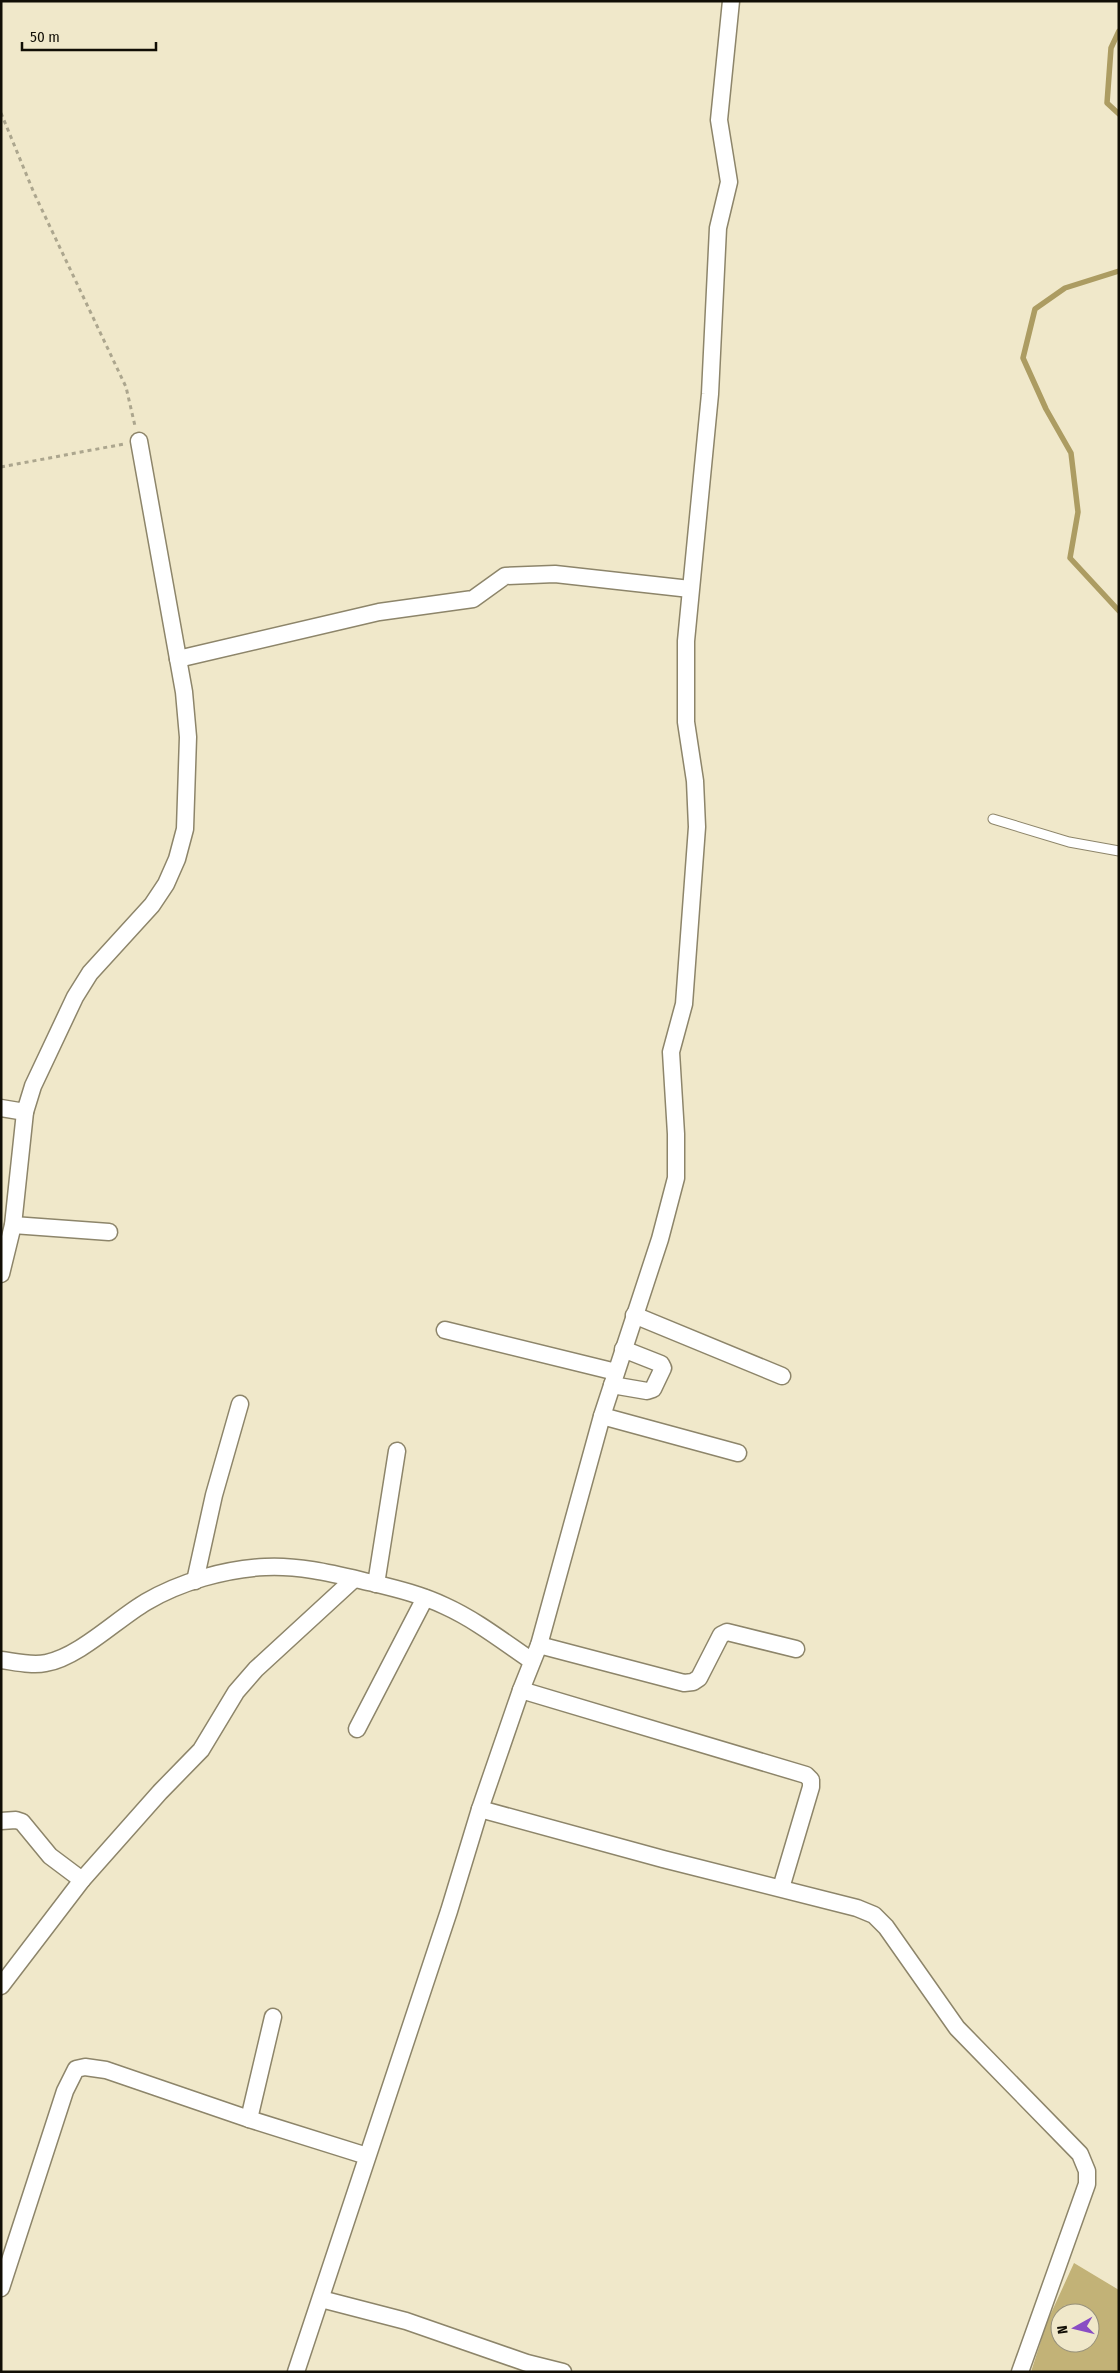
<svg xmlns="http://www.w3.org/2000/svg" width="1120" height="2373" font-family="'Fira Sans Condensed',sans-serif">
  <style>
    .forest { fill: #c2b277; fill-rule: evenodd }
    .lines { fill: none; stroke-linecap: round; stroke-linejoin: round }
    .stream { stroke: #ac9c62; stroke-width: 5.5 }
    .service-casing { stroke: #8d856a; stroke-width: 11 }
    .minor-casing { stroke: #8d856a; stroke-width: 19 }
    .path { stroke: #aca68e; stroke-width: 3; stroke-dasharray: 4 4; stroke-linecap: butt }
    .service { stroke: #fff; stroke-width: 9 }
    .minor { stroke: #fff; stroke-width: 16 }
  </style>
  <rect width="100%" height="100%" fill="#f0e8ca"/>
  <path class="forest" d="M1074,2263L1119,2290V2372H1031L1047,2322ZM1060,2313H1090V2343H1060Z"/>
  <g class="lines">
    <g class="stream">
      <polyline points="1119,31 1111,48 1107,103 1119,114"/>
      <polyline points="1119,271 1065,288 1035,309 1023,358 1046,409 1071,453 1078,512 1070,558 1119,611"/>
    </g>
    <defs>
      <polyline id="service" points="993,819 1069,842 1119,851"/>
      <g id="minor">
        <polyline points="178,659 379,612 473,599 505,576 555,574 690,589"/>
        <polyline points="1,1108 25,1112 33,1086 75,997 90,973 152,905 166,884 177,859 185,829 188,737 184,692 139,441"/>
        <polyline points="13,1225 109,1232"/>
        <polyline points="1,1274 13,1225 25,1112"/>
        <polyline points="634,1315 782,1376"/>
        <polyline points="445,1330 616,1372"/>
        <polyline points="612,1385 647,1391 653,1389 663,1368 661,1364 623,1349"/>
        <polyline points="602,1416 738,1453"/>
        <polyline points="195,1581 214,1495 240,1404"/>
        <polyline points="376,1584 397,1451"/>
        <polyline points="539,1645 684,1683 693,1682 699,1678 721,1635 727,1632 796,1649"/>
        <path d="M1,1660C16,1662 32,1666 46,1663C79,1657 117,1619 146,1602C180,1582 225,1569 265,1567C301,1565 338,1575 373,1583C398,1589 422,1595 445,1606C476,1620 504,1642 532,1661"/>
        <polyline points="521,1690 806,1775 811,1780 811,1787 781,1888"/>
        <polyline points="357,1729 425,1598"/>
        <polyline points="480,1809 663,1859 857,1908 874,1915 886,1927 957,2028 1080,2154 1087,2171 1087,2184 1020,2372"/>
        <polyline points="1,1821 16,1820 22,1822 50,1856 82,1880"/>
        <polyline points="1,1986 82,1880 160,1792 201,1750 236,1692 256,1669 354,1579"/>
        <polyline points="273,2017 249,2119 367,2156"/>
        <polyline points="1,2288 65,2091 76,2069 85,2067 106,2070 249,2119"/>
        <polyline points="321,2299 406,2321 527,2363 563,2372"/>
        <polyline points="296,2372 449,1911 480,1809 521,1690 539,1645 602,1416 660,1239 676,1178 676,1134 671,1052 684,1004 697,827 695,781 686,722 686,641 710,394 718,228 729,182 719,120 731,1"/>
      </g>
    </defs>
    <use href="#service" class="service-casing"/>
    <use href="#minor" class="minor-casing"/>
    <g class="path">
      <polyline points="1,113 34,193 126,387 135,426"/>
      <polyline points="1,467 124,444"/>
    </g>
    <use href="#service" class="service"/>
    <use href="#minor" class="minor"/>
  </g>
  <rect width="1120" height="2373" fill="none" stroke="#110e05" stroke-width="5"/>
  <g transform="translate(1075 2328) rotate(262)"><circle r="24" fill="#f0e8ca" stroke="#97917b"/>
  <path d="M0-4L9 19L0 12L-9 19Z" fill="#894dc4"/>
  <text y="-8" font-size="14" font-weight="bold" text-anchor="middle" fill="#110e05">N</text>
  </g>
  <path d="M22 42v8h134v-8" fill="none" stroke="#110e05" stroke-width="2.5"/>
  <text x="30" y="42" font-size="15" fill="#110e05" stroke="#f0e8ca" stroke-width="4" paint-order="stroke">50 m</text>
</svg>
